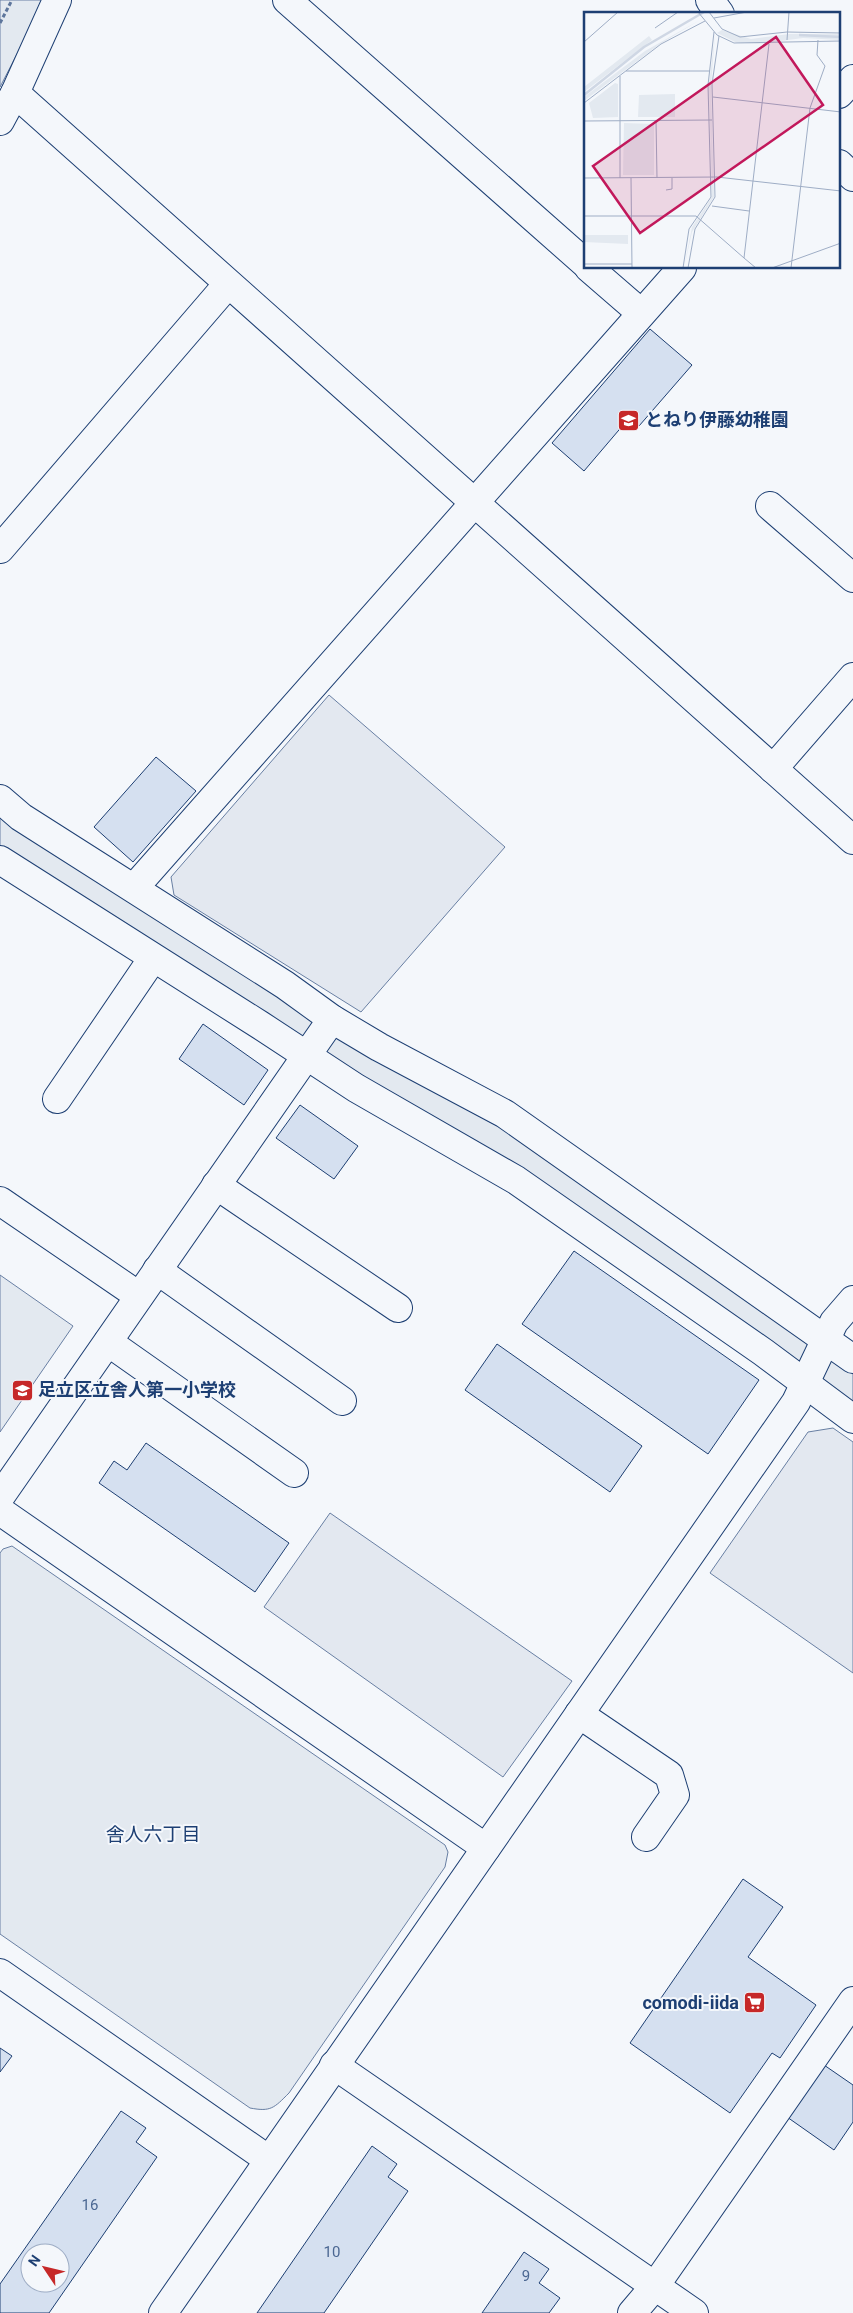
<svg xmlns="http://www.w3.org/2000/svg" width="853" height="2313" font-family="Roboto,'Noto Sans JP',sans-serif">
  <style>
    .green { fill: #e3e9f0; stroke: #687fa3 }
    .parking { fill: #e3e8f0; stroke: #687fa3 }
    .building { fill: #d5e0f0; stroke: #1d3f73; fill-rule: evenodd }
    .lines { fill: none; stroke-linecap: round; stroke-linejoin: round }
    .minor-casing { stroke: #1d3f73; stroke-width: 30 }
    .path { stroke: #5e769c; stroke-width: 3; stroke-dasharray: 4 2.5; stroke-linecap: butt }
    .minor { stroke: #f4f7fb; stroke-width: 28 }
    .labels { text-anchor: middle; stroke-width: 4; stroke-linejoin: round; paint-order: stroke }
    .number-label { font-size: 15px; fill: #4b6792 }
    .poi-label { font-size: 18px; font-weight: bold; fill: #1d3f73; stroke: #f4f7fb; text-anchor: start }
    .neighbourhood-label { font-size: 19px; fill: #1d3f73; stroke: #f4f7fb }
    .inset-river { fill: none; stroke: #cfd7e4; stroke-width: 2.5 }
    .inset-road { fill: none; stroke: #9eadc5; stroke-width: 1 }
    .view { fill: #c2185b; fill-opacity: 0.15; stroke: #c2185b; stroke-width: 2.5 }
    .inset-edge { fill: none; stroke: #1d3f73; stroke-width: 2.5 }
  </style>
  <rect width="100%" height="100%" fill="#f4f7fb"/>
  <g class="green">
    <polygon points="0,0 45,0 0,87"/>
    <polygon points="0,813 20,830 377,1061 527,1142 853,1374 853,1407 364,1082 0,848"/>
    <polygon points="0,1275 73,1326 0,1432"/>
    <path d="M12,1546L445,1845L448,1852L445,1867L289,2093C274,2108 271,2112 250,2108L0,1934V1553L3,1549Z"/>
  </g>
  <g class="parking">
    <polygon points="329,695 505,847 361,1012 174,895 171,877"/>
    <polygon points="833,1428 853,1442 853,1673 710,1573 808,1432"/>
    <polygon points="330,1513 572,1681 503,1777 264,1607"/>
  </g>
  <g class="building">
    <polygon points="650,329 692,365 639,426 630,417 584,471 552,443"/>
    <polygon points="156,757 196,791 133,862 94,827"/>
    <polygon points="203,1024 268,1070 244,1105 179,1059"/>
    <polygon points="300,1105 358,1146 334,1179 276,1138"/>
    <polygon points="574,1251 759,1380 708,1454 522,1324"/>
    <polygon points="497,1344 642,1446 610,1492 465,1390"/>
    <polygon points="146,1443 289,1543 255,1592 99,1483 114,1461 127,1470"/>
    <polygon points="743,1879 783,1907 748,1957 816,2005 780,2058 772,2053 730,2113 630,2043"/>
    <polygon points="0,2048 12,2056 0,2072"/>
    <polygon points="824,2065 853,2085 853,2122 834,2150 787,2117"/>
    <path d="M121,2111L146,2128L136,2142L157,2157L49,2313H0V2284ZM30,2253H60V2283H30Z"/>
    <polygon points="372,2146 397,2164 388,2177 408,2191 324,2313 257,2313"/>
    <polygon points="524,2252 549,2269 539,2283 560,2298 549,2313 482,2313"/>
  </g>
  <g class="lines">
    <defs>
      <g id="minor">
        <polyline points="287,0 586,264"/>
        <polyline points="710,0 720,14"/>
        <polyline points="15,93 853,840"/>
        <polyline points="839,94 853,79"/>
        <polyline points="0,121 15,93 57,0"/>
        <polyline points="839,164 853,177"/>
        <polyline points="589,268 641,313"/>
        <polyline points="770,506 853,578"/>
        <polyline points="0,549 228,284"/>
        <polyline points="773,769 853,677"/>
        <polyline points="0,799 21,817 285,985 332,1019 379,1047 505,1114 853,1359"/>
        <polyline points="0,860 260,1025 356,1088 516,1180 763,1352 853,1419"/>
        <polyline points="134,888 682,268"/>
        <polyline points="57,1099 153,958"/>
        <polyline points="216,1185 398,1308"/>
        <polyline points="0,1201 139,1296"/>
        <polyline points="157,1270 342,1401"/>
        <polyline points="108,1342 294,1473"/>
        <polyline points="0,1497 332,1019"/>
        <polyline points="0,1511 486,1848"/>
        <polyline points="579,1714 669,1775 675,1795 646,1837"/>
        <polyline points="0,1973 269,2160"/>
        <polyline points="334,2065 694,2313"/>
        <polyline points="163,2313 796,1402 834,1322 853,1300"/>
        <polyline points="632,2313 655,2286 853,2001"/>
      </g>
    </defs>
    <use href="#minor" class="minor-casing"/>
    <polyline class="path" points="0,23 12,0"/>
    <use href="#minor" class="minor"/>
  </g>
  <defs>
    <symbol id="school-square" viewBox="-11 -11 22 22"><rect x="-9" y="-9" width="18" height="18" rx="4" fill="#c62828" stroke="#f4f7fb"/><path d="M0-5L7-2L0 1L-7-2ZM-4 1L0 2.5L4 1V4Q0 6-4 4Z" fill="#fff"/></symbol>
    <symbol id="supermarket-square" viewBox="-11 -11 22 22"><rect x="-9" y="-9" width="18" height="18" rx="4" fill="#c62828" stroke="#f4f7fb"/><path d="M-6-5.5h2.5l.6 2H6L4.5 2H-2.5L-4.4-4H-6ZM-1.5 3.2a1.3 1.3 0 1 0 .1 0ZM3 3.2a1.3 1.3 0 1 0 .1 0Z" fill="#fff"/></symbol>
  </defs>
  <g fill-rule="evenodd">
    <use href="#school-square" x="616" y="408" width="25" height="25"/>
    <use href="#school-square" x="10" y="1378" width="25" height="25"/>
    <use href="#supermarket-square" x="742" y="1990" width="25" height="25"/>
  </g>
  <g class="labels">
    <g class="number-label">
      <text x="90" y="2210">16</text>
      <text x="332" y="2257">10</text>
      <text x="526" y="2281">9</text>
    </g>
    <g class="poi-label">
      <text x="645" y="426">とねり伊藤幼稚園</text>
      <text x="38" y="1396">足立区立舎人第一小学校</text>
      <text x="739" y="2009" text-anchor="end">comodi-iida</text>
    </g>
    <g class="neighbourhood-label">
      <text x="153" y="1841">舎人六丁目</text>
    </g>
  </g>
  <g transform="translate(584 12)">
    <rect width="256" height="256" fill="#f4f7fb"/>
    <path d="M116,8L76,32L0,89V85L61,39ZM138,18L167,27L205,22H256V28L219,26L174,32L153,31L133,21ZM131,23L127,73L130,185L108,220L100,256L108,215L128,185L125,73ZM65,24L68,28L0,80V75ZM31,71L34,72V105L9,106L5,91ZM91,82V105H54L55,83ZM40,111L70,112V163H39ZM0,223H44V232L0,230Z" fill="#e3e9f0"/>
    <path class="inset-river" d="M215,23L257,25M0,83L60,35L120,0"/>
    <path class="inset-road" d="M114,0L133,23L150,31L257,29M125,0L138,17L156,25L203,20L257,21M130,6L163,0M71,16L94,0M203,28L205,0M0,30L34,0M42,59H126M129,85L257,100M0,91L77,32L121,9M72,108L73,166M0,109L128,108M0,166L133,165L257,179M36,166V64M47,166L48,256M82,178L88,177V166M128,194L165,199M0,204H112L160,246L185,32M160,246L172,256M0,252H48M99,256L105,217L127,185L124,73L130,20M104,256L111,217L131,185L128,72L135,24M188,256L257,231M207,256L226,96L241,54L233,43L234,28"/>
    <path class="view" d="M192,25L239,93L56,221L9,154Z"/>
    <rect width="256" height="256" class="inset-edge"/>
  </g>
  <g transform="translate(45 2268) rotate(305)"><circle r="24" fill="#f4f7fb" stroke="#9eadc5"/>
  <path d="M0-4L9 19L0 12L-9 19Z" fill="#c62828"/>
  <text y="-8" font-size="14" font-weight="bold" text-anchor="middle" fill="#1d3f73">N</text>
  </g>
</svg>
